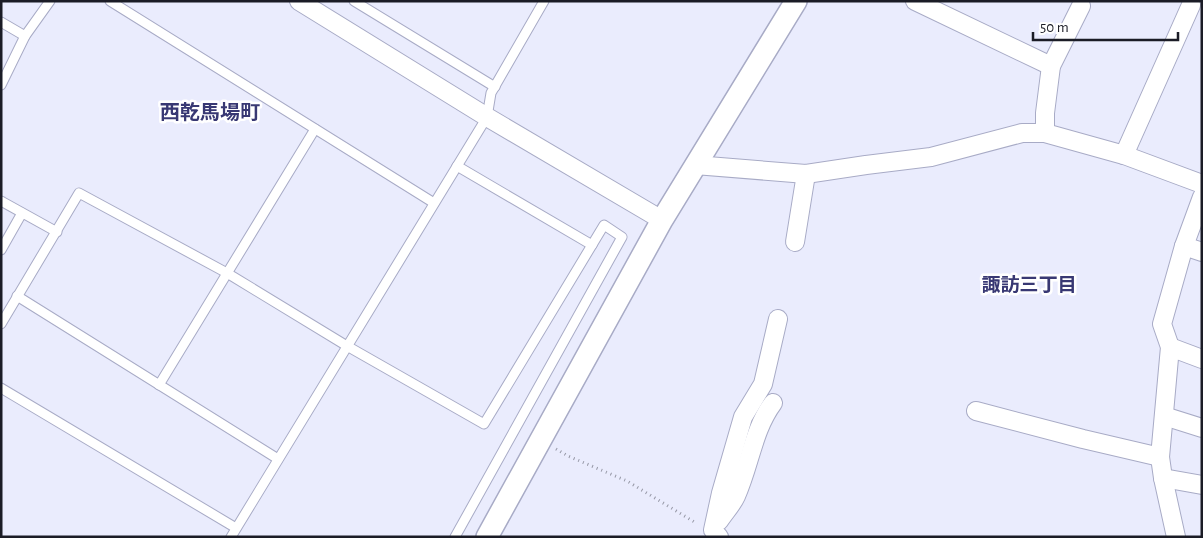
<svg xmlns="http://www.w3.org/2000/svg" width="1203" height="538" font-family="'Alegreya Sans','Noto Sans JP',sans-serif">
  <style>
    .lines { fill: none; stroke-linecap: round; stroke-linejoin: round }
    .service-casing { stroke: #a8abc6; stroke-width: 11 }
    .minor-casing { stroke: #a8abc6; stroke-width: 20 }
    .tertiary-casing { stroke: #a8abc6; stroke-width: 24 }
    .path { stroke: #9698a6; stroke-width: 3; stroke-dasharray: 1 4; stroke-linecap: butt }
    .service { stroke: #fff; stroke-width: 9 }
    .minor { stroke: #fff; stroke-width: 18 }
    .tertiary { stroke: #fff; stroke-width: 21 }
    .labels { text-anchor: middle; stroke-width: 5; stroke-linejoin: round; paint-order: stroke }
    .neighbourhood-label { font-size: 19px; font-weight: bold; fill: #383873; stroke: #fff }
    .quarter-label { font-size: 20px; font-weight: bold; fill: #383873; stroke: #fff }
  </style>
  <rect width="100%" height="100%" fill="#eaecfd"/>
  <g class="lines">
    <defs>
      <g id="service">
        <polyline points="110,1 434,203"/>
        <polyline points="354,1 495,87"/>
        <polyline points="1,22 25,36 50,1"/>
        <polyline points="1,85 25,36"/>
        <polyline points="457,166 592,245"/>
        <polyline points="1,201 57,232"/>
        <polyline points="1,250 22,213"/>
        <polyline points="17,296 278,459"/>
        <polyline points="1,324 79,193 227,273 347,346 484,424 604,225 622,237 455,537"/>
        <polyline points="159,385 315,129"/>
        <polyline points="1,388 236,528"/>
        <polyline points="231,537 487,117 491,93 544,1"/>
      </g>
      <g id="minor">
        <polyline points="299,1 487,117 662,220"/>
        <polyline points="915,1 1051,66"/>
        <polyline points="1045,133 1045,113 1051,66 1081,6"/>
        <polyline points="1124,155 1191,5"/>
        <polyline points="695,165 806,174 866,165 931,157 1022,133 1045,133 1124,155 1202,184"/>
        <polyline points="795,242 806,174"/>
        <polyline points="1184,246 1202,252"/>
        <polyline points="1170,347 1202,359"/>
        <polyline points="976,411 1083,439 1160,457"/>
        <polyline points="1164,416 1202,428"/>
        <polyline points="1163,478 1202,485"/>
        <path d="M719,521C724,513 732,505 736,496C750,465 753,430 773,403"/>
        <polyline points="719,537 713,530 721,493 743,417 763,384 778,319"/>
        <polyline points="1176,537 1163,478 1160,457 1170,347 1162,324 1184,246 1202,197"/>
      </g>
      <polyline id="tertiary" points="487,537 662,220 796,1"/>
    </defs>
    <use href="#service" class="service-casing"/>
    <use href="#minor" class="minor-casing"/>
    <use href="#tertiary" class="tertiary-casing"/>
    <polyline class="path" points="556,449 568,456 627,481 696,523"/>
    <use href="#service" class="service"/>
    <use href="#minor" class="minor"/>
    <use href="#tertiary" class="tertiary"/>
  </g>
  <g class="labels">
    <g class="neighbourhood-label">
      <text x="1029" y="291">諏訪三丁目</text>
    </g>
    <g class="quarter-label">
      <text x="210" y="119">西乾馬場町</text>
    </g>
  </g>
  <rect width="1203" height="538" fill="none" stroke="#1b1c26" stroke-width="5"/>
  <path d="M1033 32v8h145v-8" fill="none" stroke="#1b1c26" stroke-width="2.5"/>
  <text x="1040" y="32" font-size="15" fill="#1b1c26" stroke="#ffffff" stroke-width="4" paint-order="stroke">50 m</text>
</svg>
